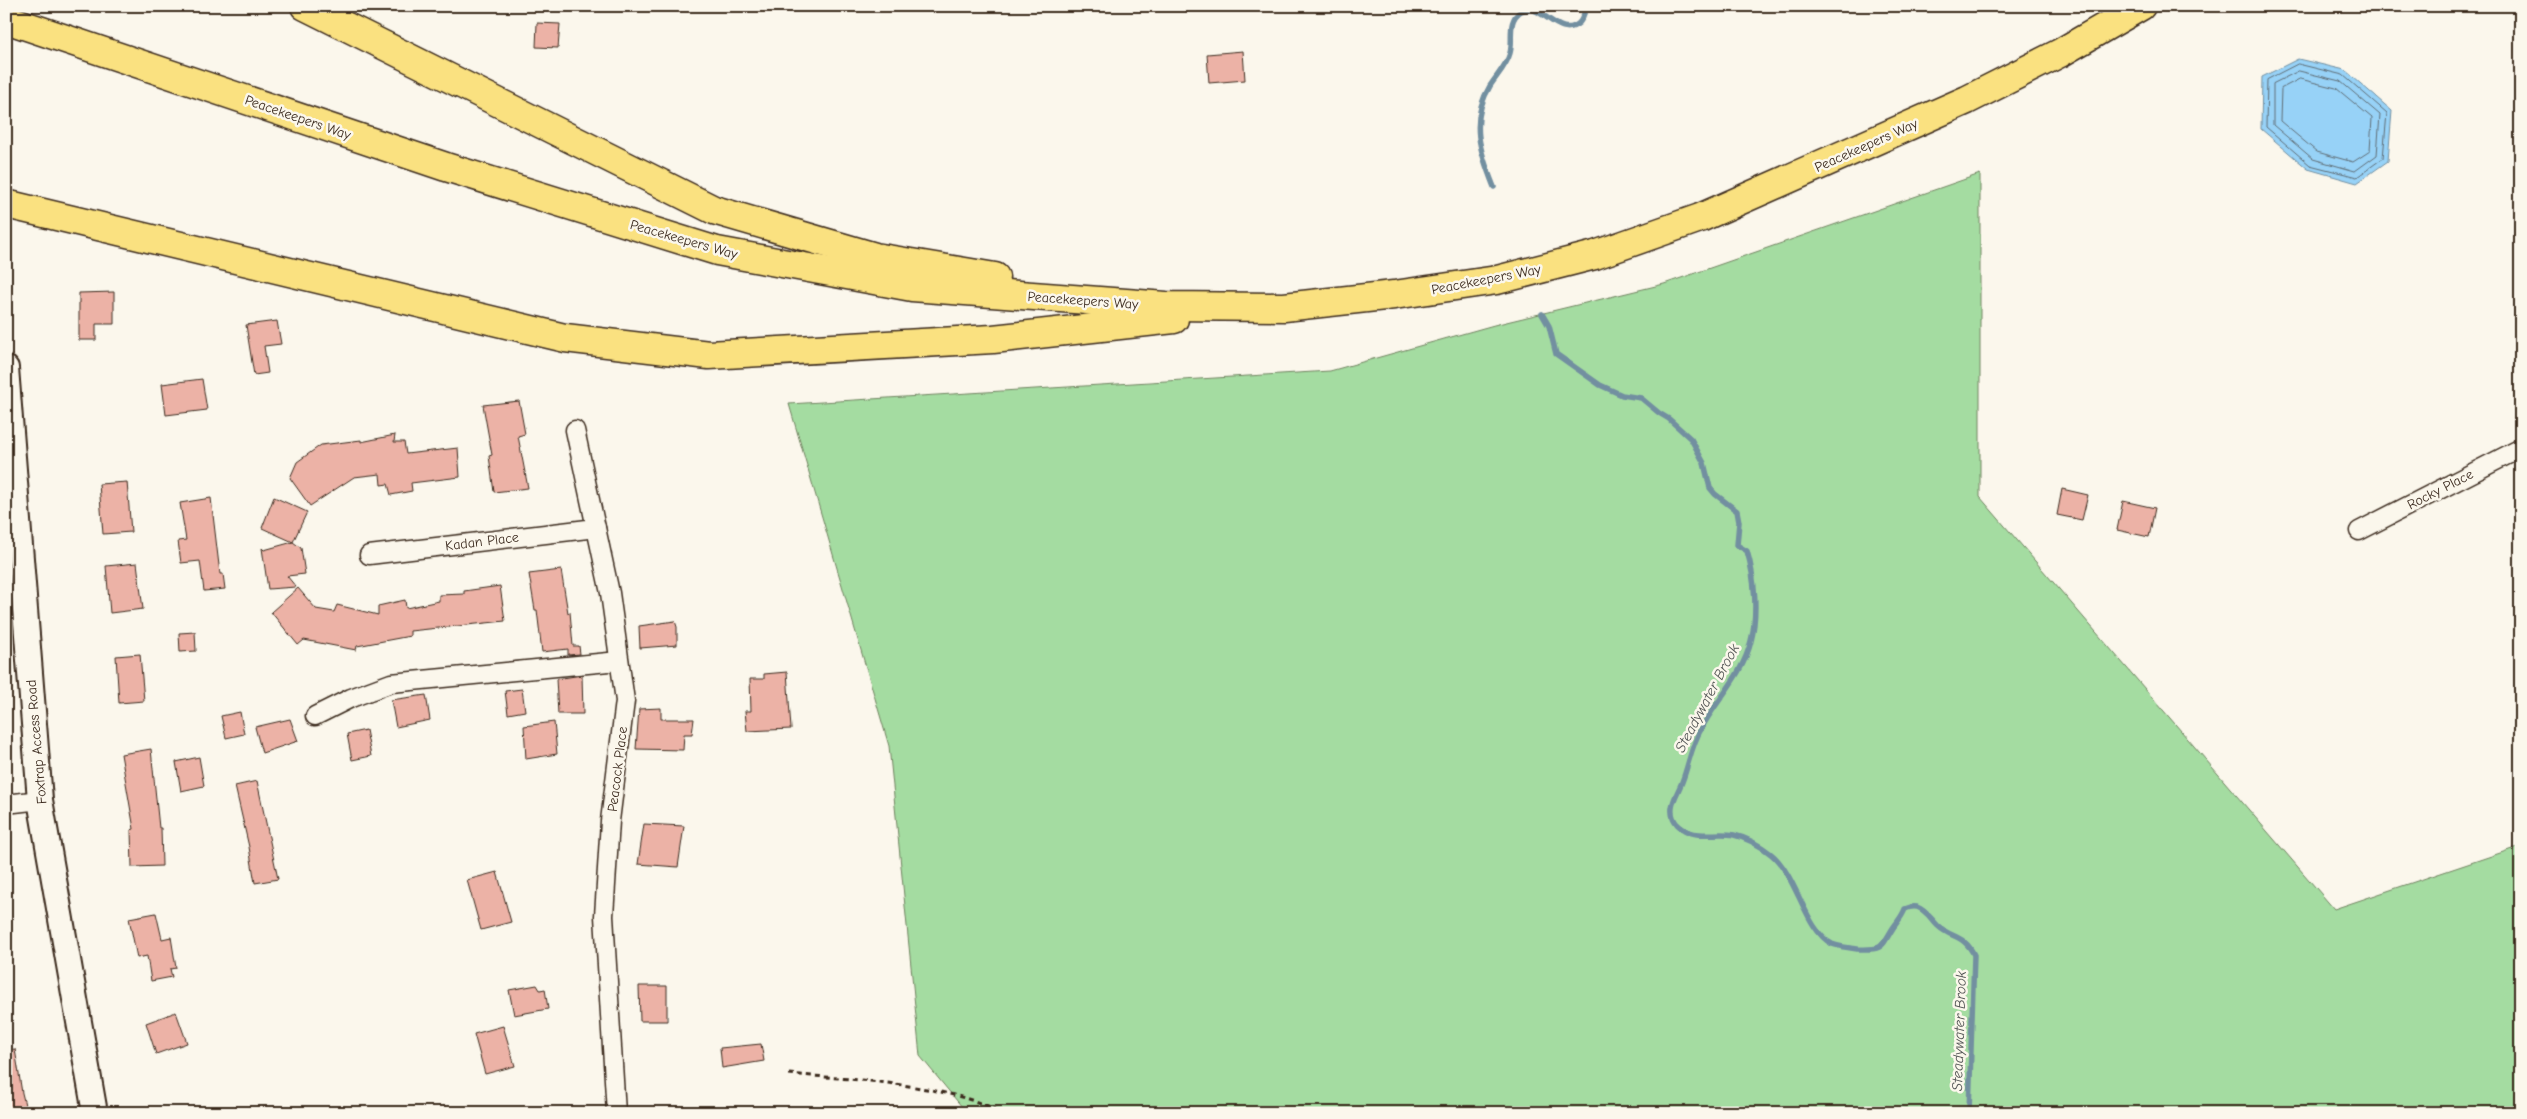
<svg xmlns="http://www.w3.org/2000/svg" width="2527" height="1119" font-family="'Comic Neue',sans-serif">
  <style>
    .green { fill: #a4dca1; stroke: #708360 }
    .water { fill: #97d2f7; stroke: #728fa0 }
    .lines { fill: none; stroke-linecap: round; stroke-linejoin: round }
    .shore { stroke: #606d75; stroke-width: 1 }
    .stream { stroke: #728fa0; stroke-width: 5.5 }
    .building { fill: #ecb2a6; stroke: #3b2a1e }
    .minor-casing { stroke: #3b2a1e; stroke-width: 21 }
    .secondary-casing { stroke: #3b2a1e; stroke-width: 28 }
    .motorway-casing { stroke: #3b2a1e; stroke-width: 31 }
    .path { stroke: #3b2a1e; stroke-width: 3; stroke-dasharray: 5 4; stroke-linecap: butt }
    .minor { stroke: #fbf7ec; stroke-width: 18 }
    .secondary { stroke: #fbf7ec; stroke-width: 24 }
    .motorway { stroke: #fae180; stroke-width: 28 }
    .labels { text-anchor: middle; stroke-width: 5; stroke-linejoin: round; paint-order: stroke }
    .street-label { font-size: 14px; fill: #3b2a1e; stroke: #fbf7ec }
    .water-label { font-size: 15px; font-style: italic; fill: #525454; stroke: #fbf7ec }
  </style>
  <rect width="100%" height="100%" fill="#fbf7ec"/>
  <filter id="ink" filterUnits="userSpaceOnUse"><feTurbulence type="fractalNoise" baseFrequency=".02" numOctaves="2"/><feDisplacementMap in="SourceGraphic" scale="10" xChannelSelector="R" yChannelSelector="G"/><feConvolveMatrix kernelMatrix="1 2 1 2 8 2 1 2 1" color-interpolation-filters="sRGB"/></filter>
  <g filter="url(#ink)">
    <polygon class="green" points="1980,174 1980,497 2334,909 2521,846 2521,1113 967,1113 920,1056 889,746 789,404 1330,371 1494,325 1664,284"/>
    <polygon class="water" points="2298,59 2345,70 2392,111 2388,161 2357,183 2308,169 2261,129 2262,77"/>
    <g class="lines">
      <g class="shore">
        <polygon points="2298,64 2343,75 2387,113 2383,158 2357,177 2310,165 2266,127 2267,80"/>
        <polygon points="2299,71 2340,81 2380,115 2377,155 2355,171 2313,159 2273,125 2273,84"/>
        <polygon points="2300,79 2336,88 2372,118 2370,151 2353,162 2317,152 2280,121 2281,89"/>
      </g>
      <g class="stream">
        <path d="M1494,187C1480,152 1469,121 1490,86C1497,75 1507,65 1510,53C1514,39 1506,21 1521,11C1541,0 1558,41 1579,23C1583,19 1584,12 1587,6"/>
        <path d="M1542,314L1549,326L1556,354L1600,385L1622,395L1641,398L1659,413L1669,419L1691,439L1704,463L1710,488L1715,494L1737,511L1739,522L1737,545L1747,551C1755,578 1758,613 1751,641C1743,675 1717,699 1701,729C1691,746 1689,764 1682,782C1677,795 1665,810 1677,824C1693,841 1715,831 1734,835C1747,838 1761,846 1771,854C1797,875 1805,930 1832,944C1840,947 1850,948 1858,949C1884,950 1881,947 1893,928C1897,922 1902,917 1905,909C1909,907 1912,906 1917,907C1926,910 1931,919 1938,926C1952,939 1964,934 1974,955L1969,1113"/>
      </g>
    </g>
    <g class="building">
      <polygon points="537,23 560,24 558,48 536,47"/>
      <polygon points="1243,51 1245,80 1209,83 1207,54"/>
      <polygon points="114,292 114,324 96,324 96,340 79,340 79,293"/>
      <polygon points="277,321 281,344 264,346 268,373 254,375 246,325"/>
      <polygon points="202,379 207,410 166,415 162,384"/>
      <polygon points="519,401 525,434 518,436 528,488 494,492 489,456 492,455 483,405"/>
      <polygon points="395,435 394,442 404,442 406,454 458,448 460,477 411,483 412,491 391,495 388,484 381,485 380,474 354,477 310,506 290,478 297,462 321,445 361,440 361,442"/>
      <polygon points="127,482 131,532 103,534 99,484"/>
      <polygon points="2062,489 2088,495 2082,520 2057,515"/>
      <polygon points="274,497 307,512 293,542 262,528"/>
      <polygon points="211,498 220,574 223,574 225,589 204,591 200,561 181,563 178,541 186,540 180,503"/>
      <polygon points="2123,501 2155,508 2149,537 2117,530"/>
      <polygon points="293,542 301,548 305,574 287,576 296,587 268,589 262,548 264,550"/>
      <polygon points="137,563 143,609 110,613 106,566"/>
      <polygon points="561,570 568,613 570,612 573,646 579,646 580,654 568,655 568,649 542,652 537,610 535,610 529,574"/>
      <polygon points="500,586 505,621 410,631 410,636 357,646 356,650 304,640 298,645 271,612 298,588 316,609 334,612 337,605 378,615 378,606 405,600 406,608 439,601 439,595 464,594 464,591"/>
      <polygon points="675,621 677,627 677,645 640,648 639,626"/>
      <polygon points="195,632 196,651 180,652 179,633"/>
      <polygon points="140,654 144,701 119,703 116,656"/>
      <polygon points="787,672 791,729 747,731 745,711 751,711 750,679 764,679 764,674"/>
      <polygon points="582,675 583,714 558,714 556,679"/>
      <polygon points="522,689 525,711 508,714 505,691"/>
      <polygon points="426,695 430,720 396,727 391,700"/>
      <polygon points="661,708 661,719 694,719 692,734 684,734 683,750 636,749 639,709"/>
      <polygon points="240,712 244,734 226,738 221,716"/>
      <polygon points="290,719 298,741 262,753 255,727"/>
      <polygon points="554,722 557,754 526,759 524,726"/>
      <polygon points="366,730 371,756 352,760 347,734"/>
      <polygon points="151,749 159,828 161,828 162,866 132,867 131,830 134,829 121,754"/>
      <polygon points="199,757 204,786 181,791 176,762"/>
      <polygon points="257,781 278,879 255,883 249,847 235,786"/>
      <polygon points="644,824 684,826 678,867 638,864"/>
      <polygon points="497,872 511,922 481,930 467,880"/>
      <polygon points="156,913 162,939 171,937 176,968 170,969 172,977 151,981 147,956 137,958 129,918"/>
      <polygon points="537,985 540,990 545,989 548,1009 514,1015 509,990"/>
      <polygon points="639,986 667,986 667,1021 640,1021"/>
      <polygon points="176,1012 187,1043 156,1054 146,1023"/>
      <polygon points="503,1026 515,1066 485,1074 474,1034"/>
      <polygon points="761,1044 764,1061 722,1068 720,1048"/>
      <polygon points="15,1049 22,1093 27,1113 6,1113 6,1050"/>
    </g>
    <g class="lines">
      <defs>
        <g id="minor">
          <polyline points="575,430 610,593 625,701 610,821 604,916 616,1113"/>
          <polyline points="2359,531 2521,448"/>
          <polyline points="369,555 596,528"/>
          <polyline points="315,716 351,698 391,683 619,661"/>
          <polyline points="6,804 40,800"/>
        </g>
        <polyline id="secondary" points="6,368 40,800 95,1113"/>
        <g id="motorway">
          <polyline points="305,6 714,210 875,257 995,277"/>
          <polyline points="6,19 446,167 717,251 912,287 1166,306 1284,307 1394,295 1497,280 1595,255 1700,218 1967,100 2060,53 2141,6"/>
          <polyline points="6,204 565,338 709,355 993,339 1174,319"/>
        </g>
      </defs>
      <use href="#minor" class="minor-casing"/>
      <use href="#secondary" class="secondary-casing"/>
      <use href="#motorway" class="motorway-casing"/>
      <path class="path" d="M789,1074C857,1080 942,1083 1004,1113"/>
      <use href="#minor" class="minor"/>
      <use href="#secondary" class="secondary"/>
      <use href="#motorway" class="motorway"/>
    </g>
  </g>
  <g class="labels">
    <g class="street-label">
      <text transform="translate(298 117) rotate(19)" y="5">Peacekeepers Way</text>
      <text transform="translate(1866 145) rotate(-24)" y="5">Peacekeepers Way</text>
      <text transform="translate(684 239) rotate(16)" y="5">Peacekeepers Way</text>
      <text transform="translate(1486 279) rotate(-11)" y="5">Peacekeepers Way</text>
      <text transform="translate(1083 300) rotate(4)" y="5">Peacekeepers Way</text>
      <text transform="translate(2440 489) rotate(-27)" y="5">Rocky Place</text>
      <text transform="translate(482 541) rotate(-7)" y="5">Kadan Place</text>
      <text transform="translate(36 742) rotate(-95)" y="5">Foxtrap Access Road</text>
      <text transform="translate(617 769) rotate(-83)" y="5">Peacock Place</text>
    </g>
    <g class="water-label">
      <text transform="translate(1707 698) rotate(-62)" y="5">Steadywater Brook</text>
      <text transform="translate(1959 1031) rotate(-88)" y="5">Steadywater Brook</text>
    </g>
  </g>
  <rect width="2527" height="1119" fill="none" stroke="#fbf7ec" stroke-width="25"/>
  <rect x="12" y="12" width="2502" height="1094" fill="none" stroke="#3b2a1e" stroke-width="2" filter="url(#ink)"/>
</svg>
